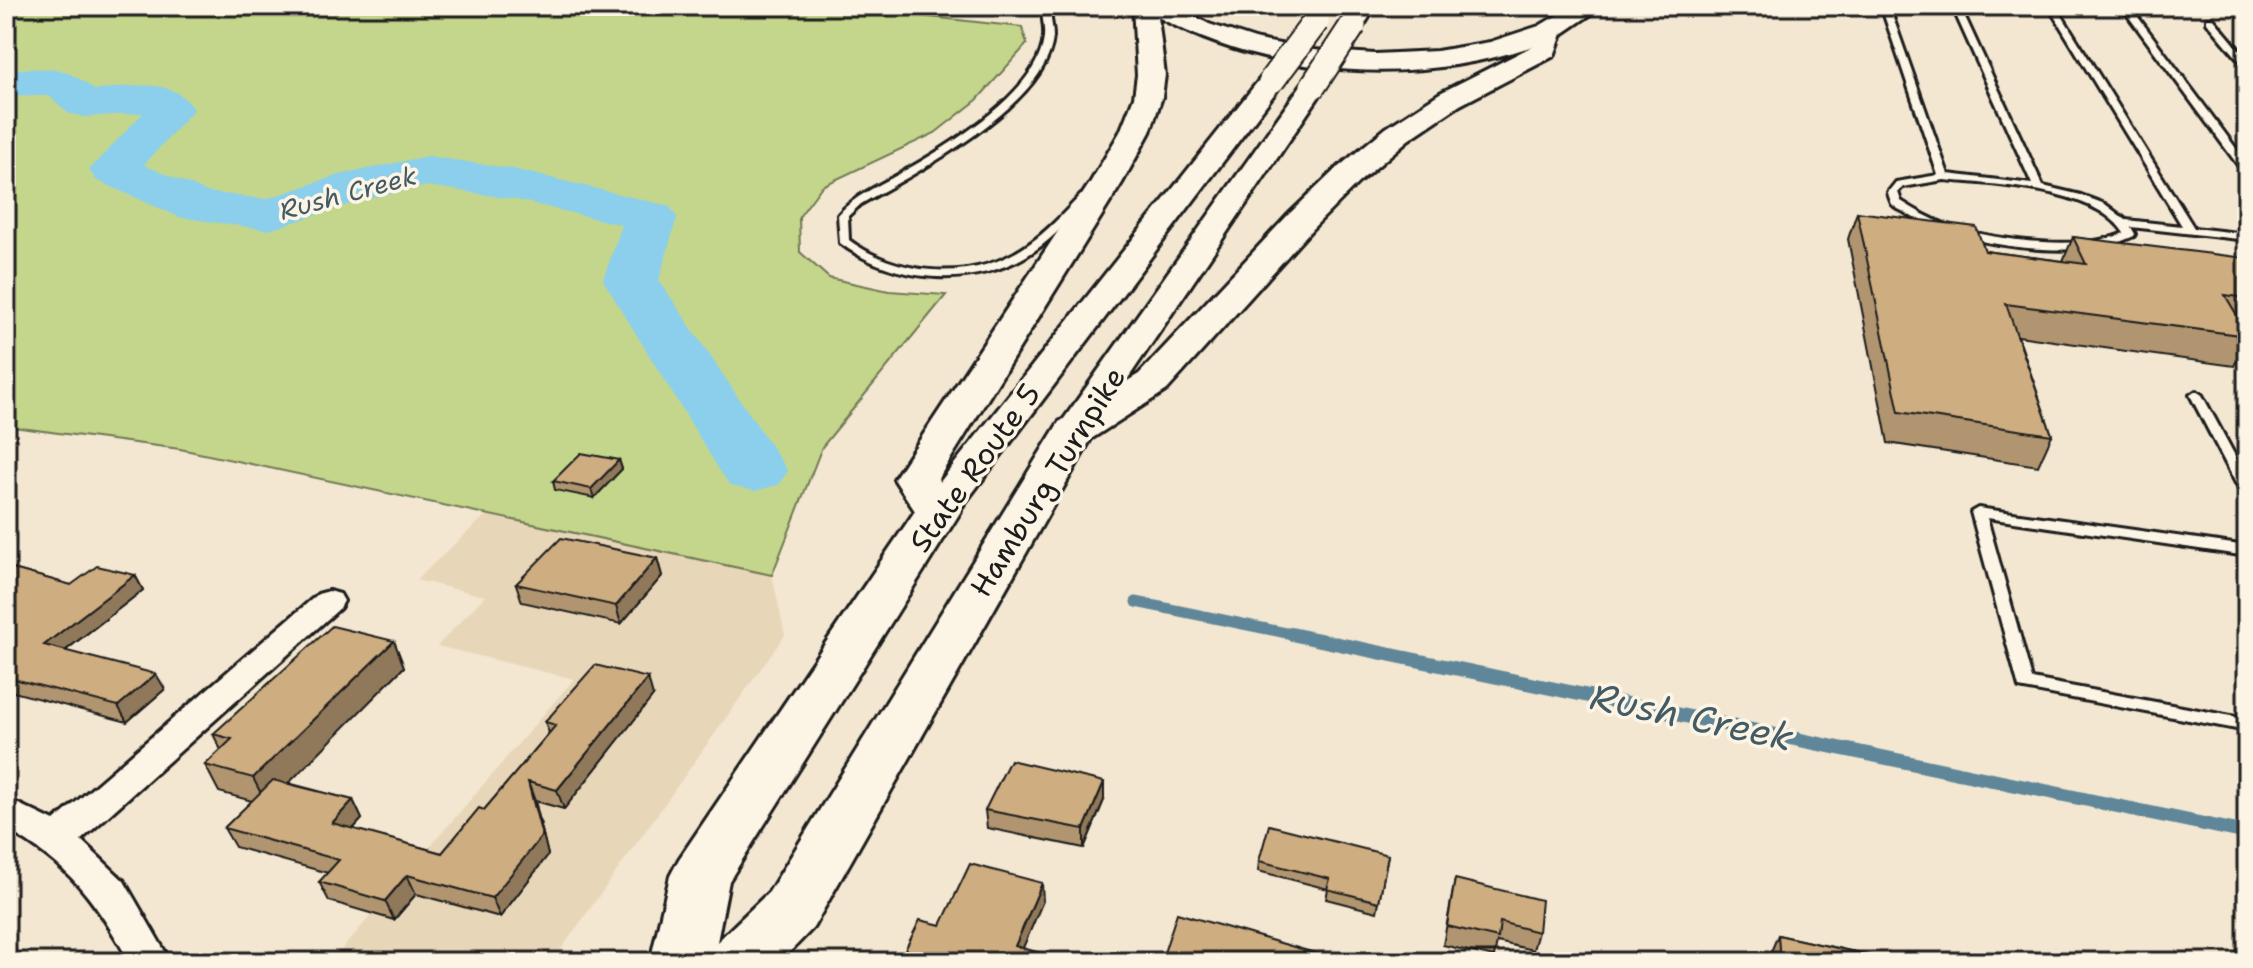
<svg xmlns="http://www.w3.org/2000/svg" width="2253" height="968" font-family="'Shantell Sans',sans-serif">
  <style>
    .built { fill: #e8d6b9 }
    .green { fill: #c3d68b; stroke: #707954; stroke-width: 2 }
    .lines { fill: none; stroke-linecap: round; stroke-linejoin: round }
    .stream-far1 { stroke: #5f8799; stroke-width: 11 }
    .stream { stroke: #5f8799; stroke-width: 14 }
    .river { fill: #8bcfed; fill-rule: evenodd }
    .service-casing { stroke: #1c1c1c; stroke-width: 6 }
    .minor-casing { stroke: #1c1c1c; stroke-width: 6 }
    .secondary-casing { stroke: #1c1c1c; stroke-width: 6 }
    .trunk-casing { stroke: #1c1c1c; stroke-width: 6 }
    .service { fill: #fcf5e5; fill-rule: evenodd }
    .minor { fill: #fcf5e5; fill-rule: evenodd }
    .secondary { fill: #fcf5e5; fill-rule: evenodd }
    .trunk { fill: #fcf5e5; fill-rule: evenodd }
    .secondary-bridge-casing { stroke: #1c1c1c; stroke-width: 29; stroke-linecap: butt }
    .secondary-bridge { stroke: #fcf5e5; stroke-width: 25 }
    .wall { fill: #b1956f; stroke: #1c1c1c; stroke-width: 2 }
    .shaded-wall { fill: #90795a; stroke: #1c1c1c; stroke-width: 2 }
    .building { fill: #cead81; stroke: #1c1c1c; stroke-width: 2 }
    .labels { text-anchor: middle; stroke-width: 7; stroke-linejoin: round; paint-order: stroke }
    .far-water-label { font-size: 26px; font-style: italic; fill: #435b65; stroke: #fcf5e5 }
    .street-label { font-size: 30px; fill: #1c1c1c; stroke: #fcf5e5 }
    .near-water-label { font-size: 38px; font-style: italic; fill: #435b65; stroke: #fcf5e5 }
  </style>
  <rect width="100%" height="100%" fill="#f3e7d1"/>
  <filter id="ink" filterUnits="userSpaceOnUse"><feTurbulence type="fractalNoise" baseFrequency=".0125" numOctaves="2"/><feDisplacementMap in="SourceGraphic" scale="16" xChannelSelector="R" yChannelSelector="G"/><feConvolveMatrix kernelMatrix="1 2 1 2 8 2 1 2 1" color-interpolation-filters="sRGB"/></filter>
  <g filter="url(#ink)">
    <polygon class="built" points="486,515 772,575 785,635 552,962 331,962 574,679 437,646 485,596 416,580"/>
    <polygon class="green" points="6,6 829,6 1022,27 1027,44 977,100 935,133 822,186 799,217 800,252 829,278 889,291 946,295 822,447 772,575 180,449 6,426"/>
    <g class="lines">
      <polyline class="stream-far1" points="1136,602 1301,636"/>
      <polyline class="stream" points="1291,634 2247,833"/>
      <path class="river" d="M6,69C44,70 64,63 94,90C131,87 171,75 194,109L144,165L207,192L266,199L335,176L428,156L513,169L669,206L677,217L659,280L788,471L778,485L754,491L730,485L720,471L603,280L622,225L513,199L428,186L366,199L269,230L179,217L96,180L89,170L143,113L84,117L68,113L49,96L6,95Z"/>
      <defs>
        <g id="service">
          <path d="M1041,6H1049C1050,16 1053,27 1053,37C1047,106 915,173 861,204L848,216L849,240C899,277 974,282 1026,246C1047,232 1064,213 1081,195H1089V199C1071,217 1055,237 1034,251C977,290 894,284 840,243L838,215C854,196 878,186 899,174C944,149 1039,93 1044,37C1045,27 1042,16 1041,6Z"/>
          <path d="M1881,6H1889L1948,174L2032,184L1952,6H1960L2043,186L2081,195L2105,204L2126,220L2182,226L2048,6H2056L2194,228L2247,234V240L2131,227L2135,234L2134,236C2120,242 2108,247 2093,248C2038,254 1955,243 1907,214C1903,211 1895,208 1892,204C1891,202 1888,194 1888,192L1896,182L1938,175ZM1944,180C1994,185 2095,187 2124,233C2081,252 1989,240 1945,224C1929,218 1915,210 1901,201L1898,192L1903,187Z"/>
          <polygon points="2126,9 2132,9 2247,163 2247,173 2243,172 2126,13"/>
          <polygon points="2207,18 2213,18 2247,59 2247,67 2244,66 2207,22"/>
          <polygon points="2196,391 2202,395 2247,478 2247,495 2240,491 2190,395"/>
          <polygon points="1978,508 2247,546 2247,556 1987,518 2032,679 2247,719 2247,731 2019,688 1971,512"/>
        </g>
        <g id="minor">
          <polygon points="2228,6 2247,6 2247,12 2230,9"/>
          <path d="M329,591L340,594L344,601L340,608L81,840L124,881L171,962H130C94,899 71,866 6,829V798L54,821L318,594Z"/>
        </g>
        <g id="secondary">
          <polygon points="1354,6 1376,6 1361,30 1345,30 1341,25"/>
          <polygon points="1272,72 1281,75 1285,80 1281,85 952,520 938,524 924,520 918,511 924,502 1263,75"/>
          <polygon points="1313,78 1322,81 1326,86 1087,439 1074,442 1061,439 1055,431 1061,423 1304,81"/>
        </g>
        <path id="trunk" d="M1133,6H1175L1209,24L1258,40L1313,50L1375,54L1437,51L1490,42L1539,26L1573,6H1603L1562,34L1554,56L1460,105L1408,140L1358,183L1312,229L1167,390L1091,439L813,928L780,962H650L670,876L679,859L915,511L894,479L1090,183L1120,132L1134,97L1137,75ZM1158,17C1270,77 1413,87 1533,46L1440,93L1386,128L1336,169L1288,215L1139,374L1059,422L769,892L717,942L729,881L961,511L938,479L1122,183L1150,132L1162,97L1165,75Z"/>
      </defs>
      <use href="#service" class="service-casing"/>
      <use href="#minor" class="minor-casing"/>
      <use href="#secondary" class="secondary-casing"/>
      <use href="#trunk" class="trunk-casing"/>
      <use href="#service" class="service"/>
      <use href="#minor" class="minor"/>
      <use href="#secondary" class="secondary"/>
      <use href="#trunk" class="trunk"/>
      <defs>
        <g id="secondary-bridge">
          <polyline points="1272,80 1316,21"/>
          <polyline points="1313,86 1353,25"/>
        </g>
      </defs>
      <use href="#secondary-bridge" class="secondary-bridge-casing"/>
      <use href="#secondary-bridge" class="secondary-bridge"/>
    </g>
    <g class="wall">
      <polygon points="1857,212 1985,251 2063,261 2073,237 2247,262 2247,329 2245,329 2247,332 2247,342 2234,366 2018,336 2052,435 2038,466 1888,443 1848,239"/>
      <polygon points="619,460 622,469 594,498 555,490 553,481"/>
      <polygon points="657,558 662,576 621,624 522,602 516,584"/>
      <polygon points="6,567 71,585 135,575 143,590 65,651 165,689 127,722 6,690"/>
      <polygon points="394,641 404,667 288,783 353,800 362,819 353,829 442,853 484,810 549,733 545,722 653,696 564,809 535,801 548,855 500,917 416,894 394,920 329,901 319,882 328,873 235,847 224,828 252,801 219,792 205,765 221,750 213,734"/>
      <polygon points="1104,800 1084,848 987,828 985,810"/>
      <polygon points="1388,855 1377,912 1326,899 1328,889 1258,871 1259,861"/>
      <polygon points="1455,879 1538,932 1533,950 1497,942 1494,957 1443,945"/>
      <polygon points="1778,935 1900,962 1770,962 1770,954"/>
    </g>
    <g class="shaded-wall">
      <polygon points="619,460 622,469 594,498 591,489"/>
      <polygon points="657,558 662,576 621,624 616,606"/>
      <polygon points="135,575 143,590 53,660 44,645"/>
      <polygon points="394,641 404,667 267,805 253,778"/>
      <polygon points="156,674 165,689 127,722 118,706"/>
      <polygon points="648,678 653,696 564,809 557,790"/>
      <polygon points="528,782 535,801 548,855 500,917 492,898"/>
      <polygon points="1104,782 1104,800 1084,848 1084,829"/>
      <polygon points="353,800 362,819 341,842 332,823"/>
      <polygon points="407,875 416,894 394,920 385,901"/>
      <polygon points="1042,883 1043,901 1017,962 1015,946"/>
    </g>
    <g class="building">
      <polygon points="1857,212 1976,227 1985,251 2086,264 2073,237 2245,258 2247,262 2247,298 2225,295 2247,332 2247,336 2006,304 2052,435 1899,412"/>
      <polygon points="581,453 619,460 591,489 553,481"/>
      <polygon points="561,538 657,558 616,606 516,584"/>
      <polygon points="97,566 135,575 44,645 156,674 118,706 6,677 6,567 71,585"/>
      <polygon points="332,626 394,641 253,778 205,765 232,739 213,734"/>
      <polygon points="595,665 648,678 557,790 528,782 542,836 492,898 407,875 385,901 319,882 339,860 224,828 273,780 353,800 332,823 442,853 479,808 484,810 556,725 545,722"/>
      <polygon points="1010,760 1104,782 1084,829 985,810"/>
      <polygon points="1269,825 1388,855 1379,902 1327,889 1330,879 1259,861"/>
      <polygon points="970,864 1042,883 1015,946 1048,955 1045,962 899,962 920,920 941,925"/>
      <polygon points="1455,879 1541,900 1538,932 1500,922 1498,938 1447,926"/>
      <polygon points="1177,913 1346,962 1161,962"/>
      <polygon points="1778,935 1900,962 1780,962"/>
    </g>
  </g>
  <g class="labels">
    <g class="far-water-label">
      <text transform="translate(348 193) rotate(-15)" y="9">Rush Creek</text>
    </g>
    <g class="street-label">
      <text transform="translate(975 468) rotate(-54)" y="10">State Route 5</text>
      <text transform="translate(1048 482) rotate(-58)" y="10">Hamburg Turnpike</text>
    </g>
    <g class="near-water-label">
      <text transform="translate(1692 717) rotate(12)" y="13">Rush Creek</text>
    </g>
  </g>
  <rect width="2253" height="968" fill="none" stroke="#fcf5e5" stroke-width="32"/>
  <rect x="16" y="16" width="2221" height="936" fill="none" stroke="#1c1c1c" stroke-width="3" filter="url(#ink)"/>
</svg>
